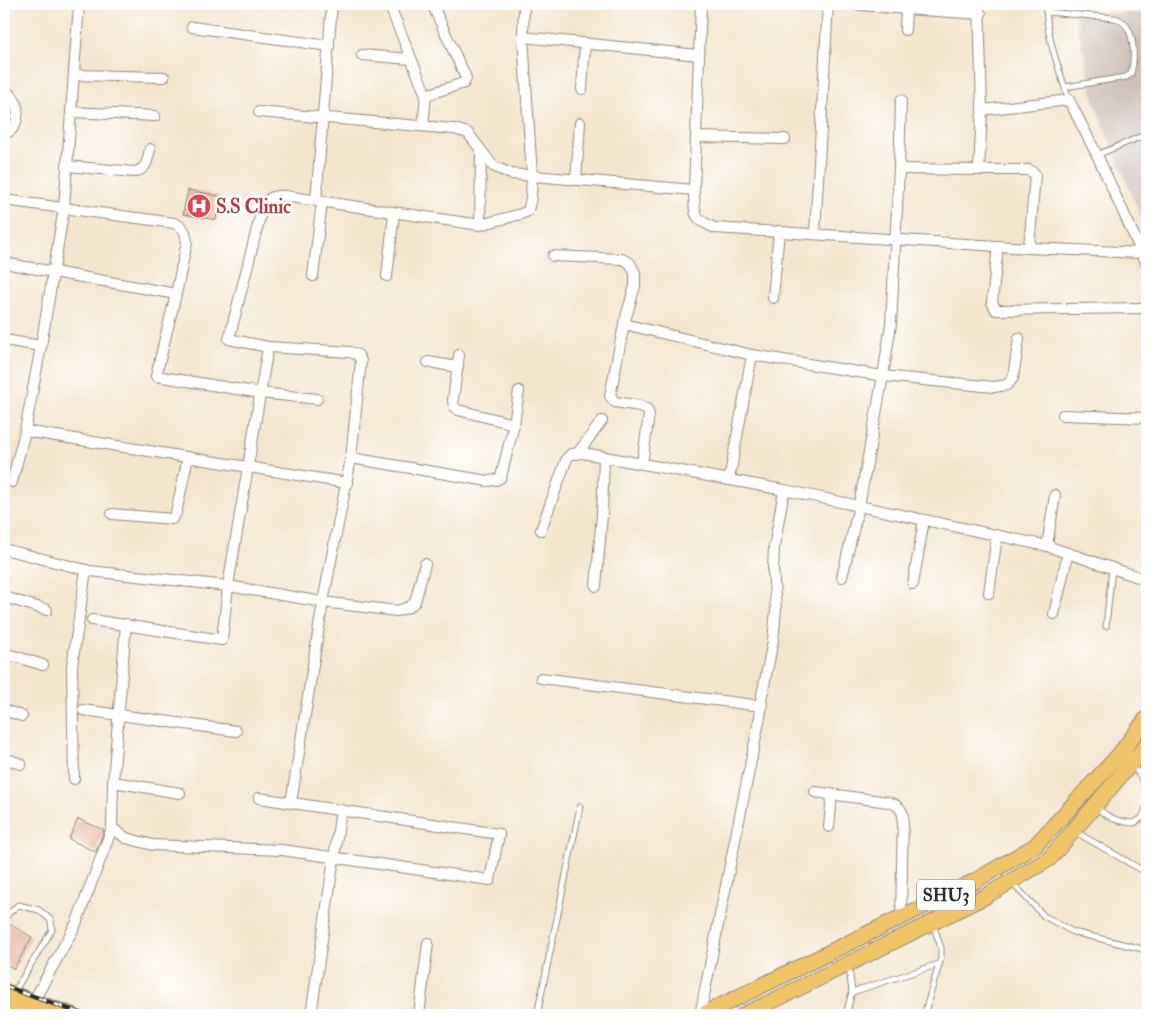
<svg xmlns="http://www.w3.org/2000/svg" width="1151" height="1019" font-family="'IM FELL Double Pica',serif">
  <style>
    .industrial { fill: #cfc1ba }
    .building { fill: #e6b49a }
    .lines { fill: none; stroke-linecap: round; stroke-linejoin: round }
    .service-casing { stroke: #90887c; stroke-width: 7 }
    .minor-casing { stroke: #90887c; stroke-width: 12 }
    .primary-casing { stroke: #90887c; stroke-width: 17 }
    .service { stroke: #fff; stroke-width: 5 }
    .minor { stroke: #fff; stroke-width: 10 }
    .primary { stroke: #f0c469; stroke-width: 15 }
    .rail-casing { stroke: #2b2b2b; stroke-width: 5 }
    .rail { stroke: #fff; stroke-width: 3; stroke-dasharray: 9; stroke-linecap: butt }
    .labels { text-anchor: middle; stroke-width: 5; stroke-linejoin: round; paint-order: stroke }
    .shield { fill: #fff; stroke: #6b6b6b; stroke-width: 1 }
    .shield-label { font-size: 18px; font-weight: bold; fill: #2b2b2b }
    .health-label { font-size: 19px; font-weight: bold; fill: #be3a42; stroke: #fff; text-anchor: start }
  </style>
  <rect width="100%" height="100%" fill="#fff"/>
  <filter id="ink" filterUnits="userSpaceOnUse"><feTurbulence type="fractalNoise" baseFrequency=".02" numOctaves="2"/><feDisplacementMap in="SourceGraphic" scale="10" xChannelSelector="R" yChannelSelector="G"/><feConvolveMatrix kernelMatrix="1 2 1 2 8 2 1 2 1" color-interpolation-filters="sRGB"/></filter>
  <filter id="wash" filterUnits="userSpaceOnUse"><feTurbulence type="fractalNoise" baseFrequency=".0096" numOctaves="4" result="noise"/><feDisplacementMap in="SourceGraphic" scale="20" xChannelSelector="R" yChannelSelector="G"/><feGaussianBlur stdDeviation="1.12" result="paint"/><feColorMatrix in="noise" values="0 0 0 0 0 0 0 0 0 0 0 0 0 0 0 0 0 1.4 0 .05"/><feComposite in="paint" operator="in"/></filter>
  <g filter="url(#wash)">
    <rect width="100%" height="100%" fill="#f4e5cd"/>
    <polygon class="industrial" points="1075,13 1147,13 1147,233 1094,101"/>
    <g id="blocks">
      <g class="building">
        <polygon points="188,190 220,196 216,220 183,214"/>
        <polygon points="78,819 104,830 96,852 69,839"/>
        <polygon points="9,924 32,937 14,969 4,963 4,933"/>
      </g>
    </g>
  </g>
  <g filter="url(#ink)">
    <use href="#blocks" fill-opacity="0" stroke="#90887c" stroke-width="1"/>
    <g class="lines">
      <defs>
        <g id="service">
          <path d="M1046,4C1046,37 1059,69 1069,100"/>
          <path d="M1046,12L1115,18C1136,24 1135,57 1131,74L1126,77L1065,87"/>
          <polyline points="1097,155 1147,134"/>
          <polyline points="1106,626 1112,569"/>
          <polyline points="1132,765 1139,774 1147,787"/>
          <path d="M1097,808C1109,818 1118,822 1134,823L1142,818L1147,806"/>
          <polyline points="1074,831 1147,873"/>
          <polyline points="1013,884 1044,916 1073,932 1147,950"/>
          <polyline points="4,921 8,914 18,905 39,910 51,920 52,930 14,992"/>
          <polyline points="852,992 939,964"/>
          <polyline points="537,1015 580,807"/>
          <polyline points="846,1015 852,992 849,967"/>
          <polyline points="924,1015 941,958 941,948 933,924"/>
        </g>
        <g id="minor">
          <polyline points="389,4 426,95 423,126"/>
          <path d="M701,4L694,190C695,213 691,218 715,228L1029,248L1142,253"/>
          <polyline points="852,4 906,9 981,14"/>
          <polyline points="979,4 982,110 1069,100 1097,155 1147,264"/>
          <polyline points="192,27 329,46"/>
          <polyline points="905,30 906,9"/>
          <polyline points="523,37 698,55"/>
          <polyline points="362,55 410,59"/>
          <polyline points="74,75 164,77"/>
          <polyline points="582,89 585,43"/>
          <path d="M4,91C22,97 22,129 4,134"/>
          <polyline points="426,95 464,83 466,78 432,4"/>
          <polyline points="71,112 155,116"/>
          <polyline points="259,112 454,129 468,133 493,166 511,174 694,190"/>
          <polyline points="696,137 785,139"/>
          <path d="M67,166L134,172C147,169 147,162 150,149"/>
          <polyline points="899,169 979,170 982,110"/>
          <polyline points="979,170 1029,170 1035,174 1029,248"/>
          <polyline points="576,180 580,123"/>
          <polyline points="4,200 174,223 180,226 185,232 187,242 176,294 156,376 261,393 317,399"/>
          <polyline points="316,201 332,4"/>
          <polyline points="480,225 481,151"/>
          <polyline points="815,233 828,4"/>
          <polyline points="998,246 992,302 996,310 1147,308"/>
          <polyline points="553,256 622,259 630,263 635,273 635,286 624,324 610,396 615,402 640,406 647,409 649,415 642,464"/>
          <polyline points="4,263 176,294"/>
          <polyline points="313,276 322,202"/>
          <polyline points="387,276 394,213"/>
          <polyline points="773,298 779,231"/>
          <polyline points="624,324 752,355 883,376 994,387 1007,385 1013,378 1019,338"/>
          <polyline points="4,340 41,346"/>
          <polyline points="459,355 453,400 454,407 458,410 514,424"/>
          <polyline points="428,362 458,367"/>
          <polyline points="1063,415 1147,418"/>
          <polyline points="25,431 347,483"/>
          <polyline points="577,454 602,421"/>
          <polyline points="351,458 488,481 496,480 501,477 514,424 519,391"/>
          <polyline points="729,480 752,355"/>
          <polyline points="12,482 25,431 41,346 64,208 79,4"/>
          <polyline points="112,514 172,519 176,513 188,457"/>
          <polyline points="541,530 567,458 571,454 583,453 784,490 1047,546 1147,580"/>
          <polyline points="1047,546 1055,495"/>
          <polyline points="4,549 90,571 228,586 323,602 397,611 409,607 415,602 425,564"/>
          <polyline points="842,577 859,506 883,376 891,324 899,169 901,100"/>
          <polyline points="913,584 924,520"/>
          <polyline points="596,586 602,515 604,457"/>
          <polyline points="989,593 997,536"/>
          <polyline points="4,597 47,610"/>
          <polyline points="1054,614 1068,553"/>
          <polyline points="92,620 222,640 228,586 268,347"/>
          <polyline points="4,653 43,665"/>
          <polyline points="541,678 762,706"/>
          <polyline points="4,710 22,716"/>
          <polyline points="83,710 236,731"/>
          <polyline points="1130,757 1147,762"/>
          <polyline points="4,758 21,764"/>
          <polyline points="74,779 72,666 86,570"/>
          <polyline points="113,782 126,624"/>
          <path d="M815,792L888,802C896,804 901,807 903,815L901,918"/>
          <polyline points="180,793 113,782 112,828 126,838 153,845 282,850 490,880 499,834 259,798"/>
          <path d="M291,803L323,602L351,458L361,361L358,355L350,352L268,347L229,339L263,205C270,197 274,195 285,196L480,225L521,214L528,211L531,198L532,176L523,37L524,4"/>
          <polyline points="829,827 832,795"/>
          <polyline points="33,1002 76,924 112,828"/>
          <polyline points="311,1015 341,810"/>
          <polyline points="419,1015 428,943"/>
          <polyline points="700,1015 762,706 761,700 773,641 776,609 773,570 774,547 784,490"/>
        </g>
        <g id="primary">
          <polyline points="4,991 72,1015"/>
          <polyline points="4,1006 30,1015"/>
          <polyline points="702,1015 975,881 1035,846 1119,755 1147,718"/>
          <polyline points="744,1015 986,896 1049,859 1147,745"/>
        </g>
      </defs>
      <use href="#service" class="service-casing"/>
      <use href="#minor" class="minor-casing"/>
      <use href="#primary" class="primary-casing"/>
      <use href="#service" class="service"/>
      <use href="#minor" class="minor"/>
      <use href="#primary" class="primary"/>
      <defs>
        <polyline id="rail" points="4,986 85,1015"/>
      </defs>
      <use href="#rail" class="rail-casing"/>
      <use href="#rail" class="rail"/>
    </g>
  </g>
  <defs>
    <symbol id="hospital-disc" viewBox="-11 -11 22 22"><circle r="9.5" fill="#e0444e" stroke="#fff"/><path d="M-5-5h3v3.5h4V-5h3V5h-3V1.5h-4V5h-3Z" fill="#fff"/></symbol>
  </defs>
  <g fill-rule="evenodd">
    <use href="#hospital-disc" x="185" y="192" width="28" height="28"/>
  </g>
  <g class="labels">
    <rect class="shield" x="917" y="879.5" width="58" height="31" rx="4"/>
    <g class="shield-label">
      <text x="946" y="901">SHU3</text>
    </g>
    <g class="health-label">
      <text x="216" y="213">S.S Clinic</text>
    </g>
  </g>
  <rect width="1151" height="1019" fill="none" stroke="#fff" stroke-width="20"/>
</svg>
